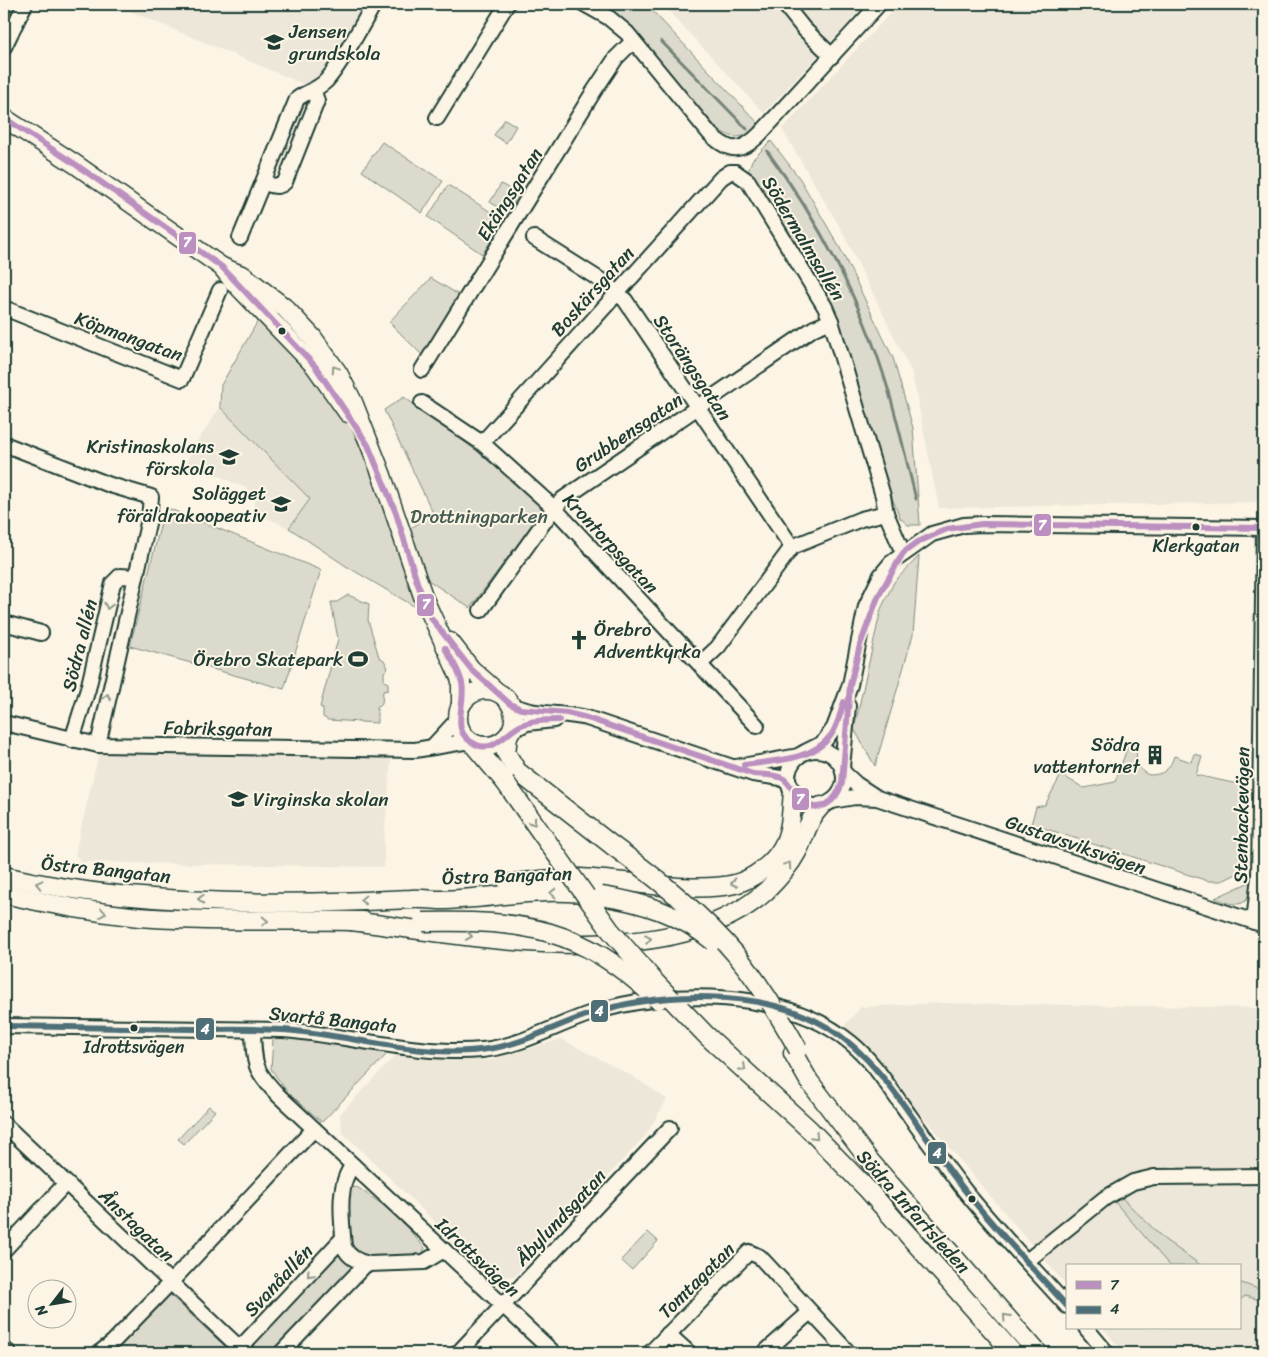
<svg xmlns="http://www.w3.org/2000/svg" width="1268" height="1357" font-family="Sriracha,sans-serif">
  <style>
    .built { fill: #ece7d8 }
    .green { fill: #dcdacc; stroke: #7e8c80 }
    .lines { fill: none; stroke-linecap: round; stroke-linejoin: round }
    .stream { stroke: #758479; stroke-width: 3 }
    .minor-casing { stroke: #1f3d34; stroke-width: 18 }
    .major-casing { stroke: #1f3d34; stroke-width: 21 }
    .minor { stroke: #fcf5e5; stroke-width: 14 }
    .major { stroke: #fcf5e5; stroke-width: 18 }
    .major-bridge-casing { stroke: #1f3d34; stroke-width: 21; stroke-linecap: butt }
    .major-bridge { stroke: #fcf5e5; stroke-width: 18 }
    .bus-1-casing { stroke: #fcf5e5; stroke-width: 10 }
    .bus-2-casing { stroke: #fcf5e5; stroke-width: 10 }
    .bus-1 { stroke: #bb8fc0; stroke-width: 6 }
    .bus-2 { stroke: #4f6f78; stroke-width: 6 }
    .oneway { stroke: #8e998c }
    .bus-dot { fill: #1f3d34; stroke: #fcf5e5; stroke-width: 2 }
    .labels { text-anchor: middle; stroke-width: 4; stroke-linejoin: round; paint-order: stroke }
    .bus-label { font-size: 18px; fill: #1f3d34; stroke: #fcf5e5 }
    .poi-label { font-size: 19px; fill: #1f3d34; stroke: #fcf5e5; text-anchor: end }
    .street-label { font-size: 19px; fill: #1f3d34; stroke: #fcf5e5 }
    .park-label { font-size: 19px; fill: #455c52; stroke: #fcf5e5 }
    .line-badge { stroke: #fcf5e5; stroke-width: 2 }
    .badge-label { font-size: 14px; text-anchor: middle; font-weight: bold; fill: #fff }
  </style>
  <rect width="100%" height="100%" fill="#fcf5e5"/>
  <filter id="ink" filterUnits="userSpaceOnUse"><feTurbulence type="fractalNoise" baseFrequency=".02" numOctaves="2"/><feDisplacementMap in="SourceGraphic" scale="10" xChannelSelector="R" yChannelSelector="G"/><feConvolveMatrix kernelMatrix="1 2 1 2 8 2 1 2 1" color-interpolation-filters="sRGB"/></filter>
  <g filter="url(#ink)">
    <g class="built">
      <polygon points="113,4 365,4 322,81 313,88"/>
      <polygon points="662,4 866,4 764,113"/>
      <polygon points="899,4 1264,4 1264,502 939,508 912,373 841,229 782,129"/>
      <polygon points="220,407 310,499 289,528 258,514 259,511 252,508 259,494 201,468 200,471 185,466 193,448"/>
      <polygon points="99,753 296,754 296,758 391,758 384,840 384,867 81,862 75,854"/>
      <polygon points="938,1003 1264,1008 1264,1353 1124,1353 1103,1328 1239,1328 1239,1266 1067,1266 1067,1286 845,1025 861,1007"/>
      <polygon points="561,1039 632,1076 667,1099 646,1135 515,1276 493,1278 342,1132 340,1114 395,1056 431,1060 491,1060"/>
    </g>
    <g class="green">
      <path d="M598,4H646L758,123C745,139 736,141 719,130Z"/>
      <polygon points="505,119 516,126 506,143 494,135"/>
      <polygon points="771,141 800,179 841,250 893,358 913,428 920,525 908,525 900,518 881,470 838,319 748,173 752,160"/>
      <polygon points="382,142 443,181 422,213 362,171"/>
      <polygon points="501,184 518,194 507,213 490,202"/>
      <polygon points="448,185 505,221 482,254 428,217"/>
      <polygon points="431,278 459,295 422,355 389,322"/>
      <polygon points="259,319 309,363 350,425 379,488 417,608 346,566 289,528 310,499 220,407 221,385"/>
      <polygon points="404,397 478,452 544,509 470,608 425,578 410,529 433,513 384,410"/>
      <polygon points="165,507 321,570 284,689 130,646"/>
      <polygon points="919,556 913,635 875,766 854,729 881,609 894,582"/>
      <polygon points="348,595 369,604 368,620 379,657 384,660 388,668 384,672 384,681 388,683 388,690 383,691 382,703 377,708 377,723 328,720 323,717 323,709 320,707 338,639 331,602 337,602"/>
      <path d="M1128,746L1138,748C1134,761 1137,770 1149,775C1164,775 1170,769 1174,756L1191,762L1194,754L1202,756L1196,775L1247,786L1243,871L1222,881H1208L1031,824L1036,807L1045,805L1061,775L1084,788L1115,782Z"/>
      <path d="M1252,881C1251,909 1236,907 1215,898Z"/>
      <polygon points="279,1033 383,1048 387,1054 322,1122 288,1093 271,1069 273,1039"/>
      <polygon points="209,1106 215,1111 184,1144 178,1139"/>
      <polygon points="357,1187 393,1212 425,1248 422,1255 363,1258 345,1239 348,1189"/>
      <polygon points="1120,1196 1165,1240 1202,1266 1170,1266 1114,1201"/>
      <polygon points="648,1232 658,1241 632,1270 621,1260"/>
      <polygon points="337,1249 355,1268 278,1353 259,1353 248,1343"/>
      <polygon points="1239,1282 1264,1291 1264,1301 1245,1296 1239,1301"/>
      <polygon points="168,1293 232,1353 110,1353"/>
    </g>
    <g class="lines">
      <g class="stream">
        <polyline points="661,41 747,129"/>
        <path d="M767,151C810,209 847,276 873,344C892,394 903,447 916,499"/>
      </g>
      <defs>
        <g id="minor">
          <path d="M584,4L609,18L627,33L710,134C730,153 741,153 760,134L879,4"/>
          <polyline points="784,4 804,29 832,56"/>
          <polyline points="4,47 25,4"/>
          <polyline points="437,118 507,4"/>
          <polyline points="735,172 748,181 825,307 831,321 883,496 886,513 903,553"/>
          <path d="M263,183C272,185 278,189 285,182L317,101L314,92"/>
          <path d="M240,238L297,99C306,92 317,90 326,81C342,63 362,25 374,4"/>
          <polyline points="534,238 605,283 625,300 792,547"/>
          <polyline points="4,308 182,379 220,290"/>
          <polyline points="422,370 594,91 616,58 633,41"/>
          <polyline points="422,403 482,443 554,508 757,726"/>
          <polyline points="482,443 721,178 730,172 735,172"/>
          <polyline points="4,444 110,485 151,497 149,519 98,745"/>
          <polyline points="481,610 554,508 563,499 814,328 831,321"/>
          <polyline points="4,623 41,633"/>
          <polyline points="700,664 718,647 792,547 861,519 886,513"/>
          <path d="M510,704C532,716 562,712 587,718L753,774L781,778L790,784"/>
          <polyline points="4,723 98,745 415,750 470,741"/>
          <polyline points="511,731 527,723 554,720"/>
          <polyline points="72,740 88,689 113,583 120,576 136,577"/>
          <polyline points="434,745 458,719"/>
          <circle cx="816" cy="778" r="28"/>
          <polyline points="807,751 823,743 834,728 850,685 866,606 881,575 891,563 932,534 964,525 982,524 1264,528"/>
          <polyline points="736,767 799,756"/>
          <polyline points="842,767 848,706"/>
          <polyline points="843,772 856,784 876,797"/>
          <polyline points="832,801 855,797 877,798 1264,925"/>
          <polyline points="1254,922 1259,876 1264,528"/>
          <path d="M4,1026L283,1030C347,1035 420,1056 482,1050C522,1046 555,1025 592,1013C669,988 786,989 851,1043C872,1060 886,1083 902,1105C922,1133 943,1163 965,1191C997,1231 1033,1268 1067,1306"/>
          <path d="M253,1030C254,1065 254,1070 279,1096L554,1353"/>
          <polyline points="4,1124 245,1353"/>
          <path d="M353,1165C336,1185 342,1222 344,1247C349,1258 358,1262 369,1264L424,1262L444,1250"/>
          <polyline points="4,1250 66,1183"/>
          <polyline points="1027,1261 1105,1198 1133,1182 1154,1177 1264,1176"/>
          <polyline points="1086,1328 1107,1353"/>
          <polyline points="668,1334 689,1353"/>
          <polyline points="240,1348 343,1238"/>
          <polyline points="4,1349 9,1353"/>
          <polyline points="99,1353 112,1343 170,1283 314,1129"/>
          <polyline points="281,1353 366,1264"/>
          <polyline points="458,1353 670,1128"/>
          <polyline points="650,1353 749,1252 760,1257 849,1353"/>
          <polyline points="764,1353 810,1312"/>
        </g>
        <g id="major">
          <polyline points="4,118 75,164 222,267 233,281 315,366 348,413"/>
          <polyline points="222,267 244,276 285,308 313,338 338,373 353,402 381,473 424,599 461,680 461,705"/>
          <polyline points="450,642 471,669 497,692"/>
          <circle cx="486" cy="718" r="28"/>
          <polyline points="508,736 506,753 517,771 613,846"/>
          <polyline points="472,743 505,782"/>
          <path d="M4,876C131,906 281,906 411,899C421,898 431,900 441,900C492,899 545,886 596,895"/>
          <path d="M508,884C532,881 556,877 580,878C625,880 692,894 735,884C753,879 773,864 782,848C792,830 791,811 793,792"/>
          <path d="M4,894C48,904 93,912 139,917C213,923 288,919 363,921"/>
          <path d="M351,921C467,935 671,978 766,891C778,879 789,867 797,852C805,837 808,819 821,806"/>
          <polyline points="707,1036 810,1130 868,1190 1013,1353"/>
          <polyline points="793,1053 809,1081 869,1160 1038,1353"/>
        </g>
      </defs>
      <use href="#minor" class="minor-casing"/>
      <use href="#major" class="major-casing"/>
      <use href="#minor" class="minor"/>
      <use href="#major" class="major"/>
      <defs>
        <g id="major-bridge">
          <polyline points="505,782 610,930 655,982 707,1036"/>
          <path d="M613,846C658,879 702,914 738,957C761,985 780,1017 798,1049"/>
          <path d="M601,896C642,902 680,914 713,941"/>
          <path d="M423,922C526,920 580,927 658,1000"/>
        </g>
      </defs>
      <use href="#major-bridge" class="major-bridge-casing"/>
      <use href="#major-bridge" class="major-bridge"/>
      <defs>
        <g id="bus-1">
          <path d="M4,118L75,164L222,267L315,366L368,445L396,513L417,582L431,618L471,669L510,704L521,709L567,713L587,718L753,774C763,775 775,774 784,779C791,785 794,794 801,800C819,816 836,802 842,783L850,685L860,645L878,597L903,553L918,542L947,529L982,524L1264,528"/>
          <path d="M445,648C451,659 459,670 462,683C467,706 447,732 477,745C496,753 508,729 524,724C535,720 547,720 559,720"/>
          <path d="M744,765C772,761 813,761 831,735C838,726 840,713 844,702"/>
        </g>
        <path id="bus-2" d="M4,1026C67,1027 129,1028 192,1029C222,1029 253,1028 283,1030C353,1034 423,1061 494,1048C528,1042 558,1024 590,1014C660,991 762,988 827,1027C884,1061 918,1131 959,1183C992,1226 1030,1265 1067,1306"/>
      </defs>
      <use href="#bus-1" class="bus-1-casing"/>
      <use href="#bus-2" class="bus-2-casing"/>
      <use href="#bus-1" class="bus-1"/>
      <use href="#bus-2" class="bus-2"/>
    </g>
    <defs><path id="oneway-chevron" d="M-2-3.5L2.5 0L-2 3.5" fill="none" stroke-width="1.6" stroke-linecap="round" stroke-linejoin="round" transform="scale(1.25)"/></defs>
    <g class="oneway">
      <use href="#oneway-chevron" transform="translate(335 369) rotate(-124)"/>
      <use href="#oneway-chevron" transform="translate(108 606) rotate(104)"/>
      <use href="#oneway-chevron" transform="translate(107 697) rotate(-78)"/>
      <use href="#oneway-chevron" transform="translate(533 822) rotate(55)"/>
      <use href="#oneway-chevron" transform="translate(788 865) rotate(-56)"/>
      <use href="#oneway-chevron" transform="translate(734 883) rotate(168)"/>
      <use href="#oneway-chevron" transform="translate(39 884) rotate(-167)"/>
      <use href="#oneway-chevron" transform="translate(553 893) rotate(-180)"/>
      <use href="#oneway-chevron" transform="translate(201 899) rotate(-178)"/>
      <use href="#oneway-chevron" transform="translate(363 900) rotate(179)"/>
      <use href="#oneway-chevron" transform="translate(103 913) rotate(7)"/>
      <use href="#oneway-chevron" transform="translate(265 921) rotate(1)"/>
      <use href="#oneway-chevron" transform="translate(469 936) rotate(8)"/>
      <use href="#oneway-chevron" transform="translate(648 939) rotate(-10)"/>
      <use href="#oneway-chevron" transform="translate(743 1068) rotate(42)"/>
      <use href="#oneway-chevron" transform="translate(815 1136) rotate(46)"/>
      <use href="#oneway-chevron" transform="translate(310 1274) rotate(133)"/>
      <use href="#oneway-chevron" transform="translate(1006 1317) rotate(-132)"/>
    </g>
  </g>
  <defs>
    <symbol id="school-bare" viewBox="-9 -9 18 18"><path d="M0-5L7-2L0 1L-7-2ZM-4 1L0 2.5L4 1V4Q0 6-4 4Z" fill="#1f3d34" stroke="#fcf5e5" stroke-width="2.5" paint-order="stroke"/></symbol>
    <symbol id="church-bare" viewBox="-9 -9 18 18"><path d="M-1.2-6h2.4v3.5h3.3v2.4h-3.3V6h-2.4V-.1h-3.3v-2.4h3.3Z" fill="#1f3d34" stroke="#fcf5e5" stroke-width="2.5" paint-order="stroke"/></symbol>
    <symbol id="stadium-bare" viewBox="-9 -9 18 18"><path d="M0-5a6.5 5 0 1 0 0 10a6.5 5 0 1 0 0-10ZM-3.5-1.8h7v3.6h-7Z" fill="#1f3d34" stroke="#fcf5e5" stroke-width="2.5" paint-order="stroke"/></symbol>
    <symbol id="building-bare" viewBox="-9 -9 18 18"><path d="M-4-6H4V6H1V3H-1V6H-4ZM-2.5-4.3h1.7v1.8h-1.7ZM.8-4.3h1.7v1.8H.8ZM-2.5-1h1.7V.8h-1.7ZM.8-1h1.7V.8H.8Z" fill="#1f3d34" stroke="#fcf5e5" stroke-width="2.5" paint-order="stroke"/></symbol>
  </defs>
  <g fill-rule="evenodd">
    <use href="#school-bare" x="260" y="28" width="28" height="28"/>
    <use href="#school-bare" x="215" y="443" width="28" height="28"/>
    <use href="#school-bare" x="267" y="490" width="28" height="28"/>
    <use href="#church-bare" x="565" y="626" width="28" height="28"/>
    <use href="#stadium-bare" x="344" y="645" width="28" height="28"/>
    <use href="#building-bare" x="1141" y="741" width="28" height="28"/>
    <use href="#school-bare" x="224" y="785" width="28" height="28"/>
  </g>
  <g class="bus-dot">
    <circle cx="282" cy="331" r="4.5"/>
    <circle cx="1196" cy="527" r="4.5"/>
    <circle cx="134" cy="1028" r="4.5"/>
    <circle cx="972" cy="1199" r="4.5"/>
  </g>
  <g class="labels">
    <g class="bus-label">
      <text x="1196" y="552">Klerkgatan</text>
      <text x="134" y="1053">Idrottsvägen</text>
    </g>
    <g class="poi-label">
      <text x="289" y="38" text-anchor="start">Jensen<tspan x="289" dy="22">grundskola</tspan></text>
      <text x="214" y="453">Kristinaskolans<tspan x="214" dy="22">förskola</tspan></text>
      <text x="266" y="500">Solägget<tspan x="266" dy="22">föräldrakoopeativ</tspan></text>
      <text x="594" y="636" text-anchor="start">Örebro<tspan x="594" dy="22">Adventkyrka</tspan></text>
      <text x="343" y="666">Örebro Skatepark</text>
      <text x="1140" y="751">Södra<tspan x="1140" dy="22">vattentornet</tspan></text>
      <text x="253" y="806" text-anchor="start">Virginska skolan</text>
    </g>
    <g class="street-label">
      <text transform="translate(509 194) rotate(-58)" y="7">Ekängsgatan</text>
      <text transform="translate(804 238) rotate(59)" y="7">Södermalmsallén</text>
      <text transform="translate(592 291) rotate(-48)" y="7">Boskärsgatan</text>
      <text transform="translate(129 336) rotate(20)" y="7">Köpmangatan</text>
      <text transform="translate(693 367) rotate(56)" y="7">Storängsgatan</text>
      <text transform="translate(628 432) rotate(-34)" y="7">Grubbensgatan</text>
      <text transform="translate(611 543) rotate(47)" y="7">Krontorpsgatan</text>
      <text transform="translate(79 645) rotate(-76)" y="7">Södra allén</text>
      <text transform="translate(218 728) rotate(1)" y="7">Fabriksgatan</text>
      <text transform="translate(1241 815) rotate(-89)" y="7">Stenbackevägen</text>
      <text transform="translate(1076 844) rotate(19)" y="7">Gustavsviksvägen</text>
      <text transform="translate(106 869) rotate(6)" y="7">Östra Bangatan</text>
      <text transform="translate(507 875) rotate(-2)" y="7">Östra Bangatan</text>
      <text transform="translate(333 1019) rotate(6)" y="7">Svartå Bangata</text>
      <text transform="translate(914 1211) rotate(48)" y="7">Södra Infartsleden</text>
      <text transform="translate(560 1217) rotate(-47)" y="7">Åbylundsgatan</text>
      <text transform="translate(137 1225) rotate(44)" y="7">Ånstagatan</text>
      <text transform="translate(478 1257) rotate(43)" y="7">Idrottsvägen</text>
      <text transform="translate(278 1280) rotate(-47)" y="7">Svanåallén</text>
      <text transform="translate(696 1280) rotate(-45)" y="7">Tomtagatan</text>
    </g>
    <g class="park-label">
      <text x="479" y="523">Drottningparken</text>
    </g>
  </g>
  <g class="line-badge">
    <rect x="178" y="231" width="19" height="24" rx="5" fill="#bb8fc0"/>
    <rect x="1033" y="513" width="19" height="24" rx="5" fill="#bb8fc0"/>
    <rect x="416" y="593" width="19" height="24" rx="5" fill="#bb8fc0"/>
    <rect x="791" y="787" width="19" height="24" rx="5" fill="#bb8fc0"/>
    <rect x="590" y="999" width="19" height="24" rx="5" fill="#4f6f78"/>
    <rect x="195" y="1017" width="20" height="24" rx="5" fill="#4f6f78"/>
    <rect x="927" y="1141" width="20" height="24" rx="5" fill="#4f6f78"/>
  </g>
  <g class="badge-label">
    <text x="187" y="247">7</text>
    <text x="1042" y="530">7</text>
    <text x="426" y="609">7</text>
    <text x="800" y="804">7</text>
    <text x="599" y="1016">4</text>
    <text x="205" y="1034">4</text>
    <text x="937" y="1158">4</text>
  </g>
  <rect width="1268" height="1357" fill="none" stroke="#fcf5e5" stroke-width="20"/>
  <rect x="10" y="10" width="1248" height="1337" fill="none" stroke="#1f3d34" stroke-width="2" filter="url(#ink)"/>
  <rect x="1066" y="1264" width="175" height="65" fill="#fcf5e5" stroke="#a4ab9e"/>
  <rect x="1076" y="1281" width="25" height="8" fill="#bb8fc0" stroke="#a4ab9e"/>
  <text x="1110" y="1290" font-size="15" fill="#1f3d34">7</text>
  <rect x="1076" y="1306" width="25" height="8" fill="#4f6f78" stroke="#a4ab9e"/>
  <text x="1110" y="1314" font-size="15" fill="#1f3d34">4</text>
  <g transform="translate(52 1304) rotate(239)"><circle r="24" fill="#fcf5e5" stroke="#a4ab9e"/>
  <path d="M0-4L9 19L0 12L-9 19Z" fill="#1f3d34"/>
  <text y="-8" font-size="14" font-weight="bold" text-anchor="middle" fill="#1f3d34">N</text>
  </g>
</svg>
